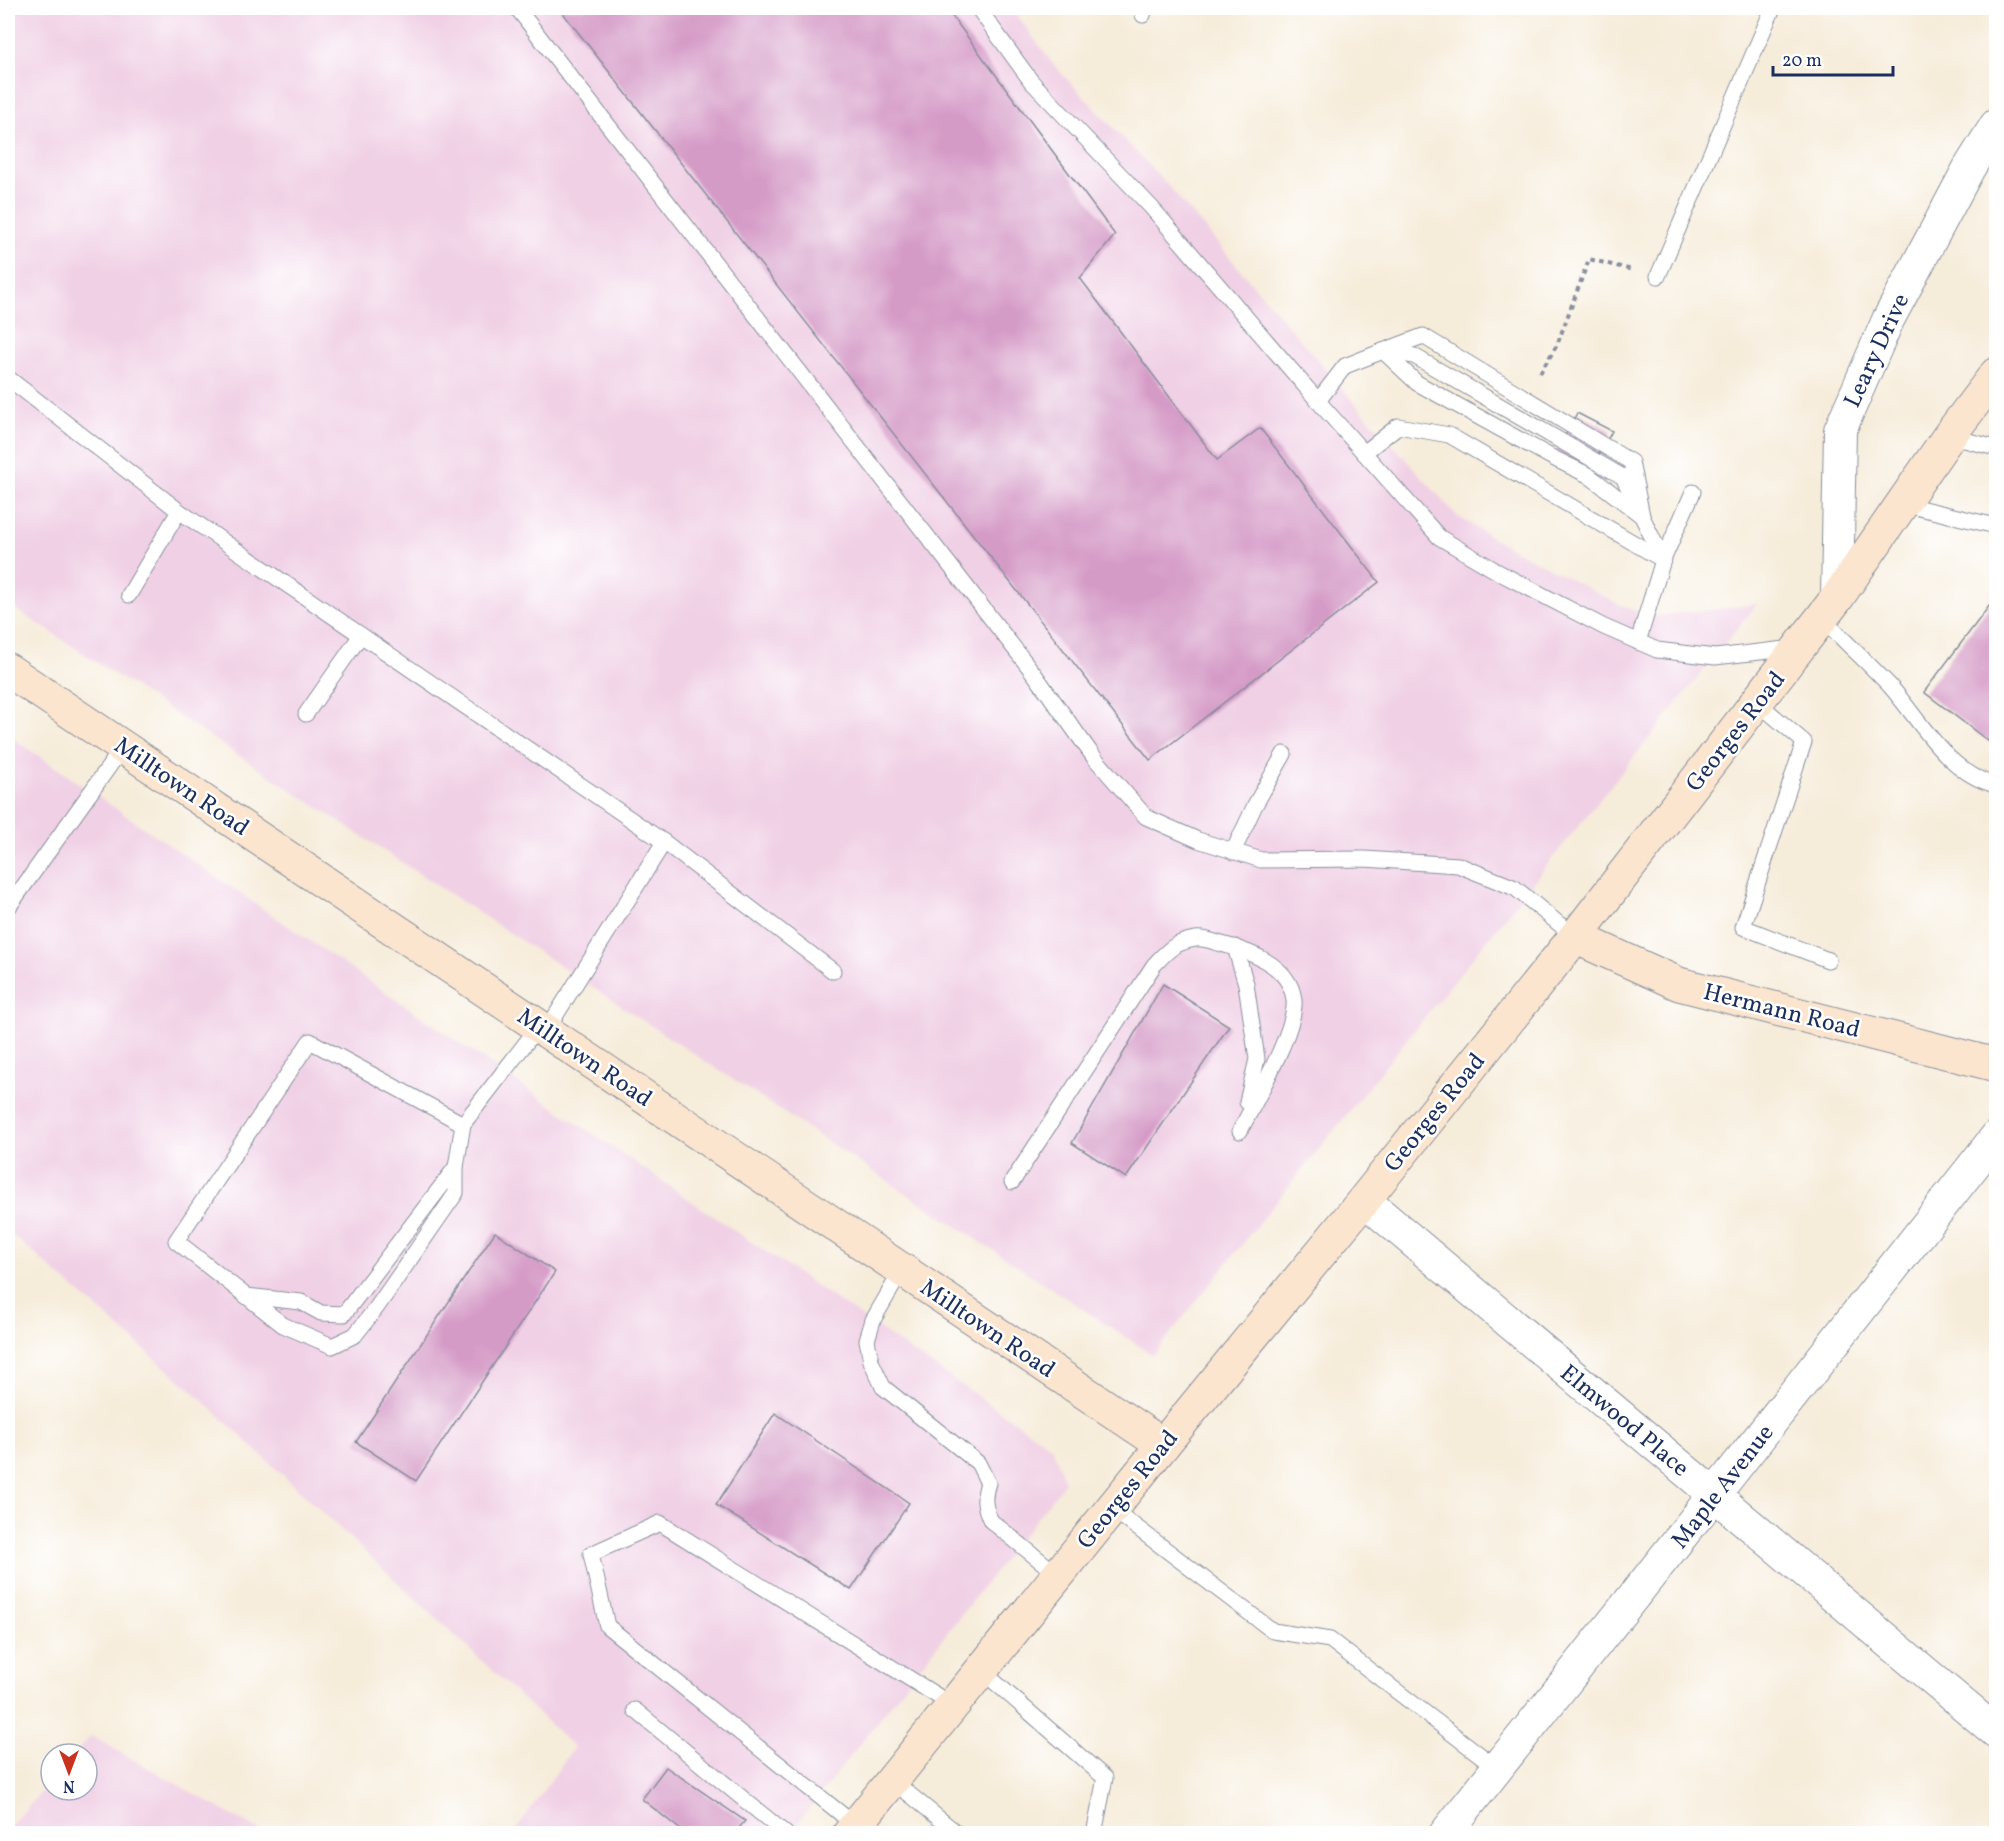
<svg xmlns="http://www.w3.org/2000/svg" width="2004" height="1841" font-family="Vollkorn,serif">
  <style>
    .built { fill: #f0d0e5 }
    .building { fill: #d59bc7 }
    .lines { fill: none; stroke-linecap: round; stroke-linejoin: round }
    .lane-casing { stroke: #888e9c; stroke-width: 17 }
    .street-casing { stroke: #888e9c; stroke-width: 34 }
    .secondary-casing { stroke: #888e9c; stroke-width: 35 }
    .path { stroke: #888e9c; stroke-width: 4; stroke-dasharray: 4.5 4.5; stroke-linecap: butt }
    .lane { stroke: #fff; stroke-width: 15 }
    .street { stroke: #fff; stroke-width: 32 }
    .secondary { stroke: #fbe5cf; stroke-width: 33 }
    .labels { text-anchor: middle; stroke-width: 5; stroke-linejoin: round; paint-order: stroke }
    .street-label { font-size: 24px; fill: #1b2f5e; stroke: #fff }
  </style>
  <rect width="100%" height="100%" fill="#fff"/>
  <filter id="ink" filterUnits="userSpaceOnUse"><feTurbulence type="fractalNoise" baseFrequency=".0167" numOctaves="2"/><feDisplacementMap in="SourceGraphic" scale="12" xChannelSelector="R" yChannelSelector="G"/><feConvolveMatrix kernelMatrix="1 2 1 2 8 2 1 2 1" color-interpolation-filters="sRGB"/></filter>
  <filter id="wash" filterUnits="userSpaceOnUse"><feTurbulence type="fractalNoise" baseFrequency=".008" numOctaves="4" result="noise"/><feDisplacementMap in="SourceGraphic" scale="24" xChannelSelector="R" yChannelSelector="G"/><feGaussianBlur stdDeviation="1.35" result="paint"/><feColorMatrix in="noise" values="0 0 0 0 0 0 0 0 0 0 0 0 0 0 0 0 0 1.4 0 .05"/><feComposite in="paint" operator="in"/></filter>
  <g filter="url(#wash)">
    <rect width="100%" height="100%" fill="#f6ecda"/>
    <g class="built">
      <polygon points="8,8 1012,8 1052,63 1171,189 1344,391 1457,516 1499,542 1616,603 1649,617 1757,604 1153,1355 8,604"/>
      <polygon points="8,735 1052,1447 1065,1482 790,1833 514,1833 574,1747 197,1395 8,1231"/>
      <polygon points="91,1736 264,1833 8,1833 8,1829 51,1781 51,1790 87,1790 87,1754 75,1754"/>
    </g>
    <g id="blocks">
      <g class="building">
        <polygon points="559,8 946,8 1115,235 1080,278 1217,460 1260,428 1379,582 1150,760"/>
        <polygon points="1577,413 1612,431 1586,479 1551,462"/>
        <polygon points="1996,597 1996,747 1924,692"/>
        <polygon points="1163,984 1229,1026 1126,1178 1072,1143"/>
        <polygon points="495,1232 555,1272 416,1481 356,1442"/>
        <polygon points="775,1413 909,1503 851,1590 716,1505"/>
        <polygon points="666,1767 745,1821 734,1834 686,1834 642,1799"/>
      </g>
    </g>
  </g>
  <g filter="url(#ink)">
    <use href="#blocks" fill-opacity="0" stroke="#888e9c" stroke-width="1.5"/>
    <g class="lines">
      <defs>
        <g id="lane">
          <polyline points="517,8 1035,675 1093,756 1146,817 1198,840 1261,860 1364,859 1458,865 1515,888 1575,937"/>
          <polyline points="978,8 1031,81 1151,207 1324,408 1439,537 1498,572 1604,627 1657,650 1715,657 1795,648"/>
          <polyline points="1143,15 1145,8"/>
          <polyline points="1658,276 1773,8"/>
          <polygon points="1423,336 1631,462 1642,516 1588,475 1553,458 1417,383 1383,351"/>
          <polyline points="8,378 179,511 664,842 833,971"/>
          <polyline points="1318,401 1345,366 1383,351 1414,356 1623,477 1663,560"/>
          <polyline points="1949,436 1996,448"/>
          <polyline points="1364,453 1398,426 1449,435 1663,560 1638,642"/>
          <polyline points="1902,504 1996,526"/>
          <polyline points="1663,560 1693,492"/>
          <polyline points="129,595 179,511"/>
          <path d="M1821,617C1844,641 1868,663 1890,686C1921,721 1948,774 1996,785"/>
          <polyline points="1757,702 1804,742 1743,927 1828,960"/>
          <polyline points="306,714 361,635"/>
          <polyline points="1233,852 1255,805 1284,754"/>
          <polyline points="8,908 123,747"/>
          <polyline points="1235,947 1246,984 1257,1059 1247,1102"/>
          <polyline points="546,1031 664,842"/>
          <polyline points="463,1124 310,1041 176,1241 283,1325 332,1346 355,1335 377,1307 456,1193 456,1167 463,1124 539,1026"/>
          <path d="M1012,1182L1154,965C1168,950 1175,942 1196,939C1203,938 1211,941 1218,943C1248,951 1290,964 1294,1000C1297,1029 1254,1103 1240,1131"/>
          <path d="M902,1270L873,1320L867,1340L871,1361L883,1387L978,1463L988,1483C983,1498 984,1507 991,1521L1058,1575"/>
          <polyline points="246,1296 301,1302 321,1313 344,1314 456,1167"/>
          <polyline points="1111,1508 1273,1631 1330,1640 1497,1768"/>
          <polyline points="981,1670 1105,1778 1094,1834"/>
          <polyline points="635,1710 786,1834"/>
          <polyline points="892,1780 958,1834"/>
          <polyline points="855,1825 607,1626 591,1554 660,1523 952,1705"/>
        </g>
        <g id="street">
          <polyline points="1837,598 1840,430 1888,320 1969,168 1996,125"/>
          <polyline points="1364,1200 1996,1732"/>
          <polyline points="1445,1834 1714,1495 1996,1137"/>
        </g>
        <g id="secondary">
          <polyline points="8,670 1163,1445"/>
          <polyline points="1575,937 1679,984 1996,1065"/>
          <polyline points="849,1834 1163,1445 1364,1200 1575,937 1837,598 1949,436 1996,374"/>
        </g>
      </defs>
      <use href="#lane" class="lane-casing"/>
      <use href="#street" class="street-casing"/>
      <use href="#secondary" class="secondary-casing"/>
      <polyline class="path" points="1540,373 1557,345 1589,259 1632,270"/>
      <use href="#lane" class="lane"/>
      <use href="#street" class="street"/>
      <use href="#secondary" class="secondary"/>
    </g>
  </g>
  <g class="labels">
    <g class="street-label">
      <text transform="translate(1876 350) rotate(-65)" y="8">Leary Drive</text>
      <text transform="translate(1735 731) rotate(-52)" y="8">Georges Road</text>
      <text transform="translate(182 786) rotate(34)" y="8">Milltown Road</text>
      <text transform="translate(1782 1010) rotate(14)" y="8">Hermann Road</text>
      <text transform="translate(585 1057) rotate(34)" y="8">Milltown Road</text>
      <text transform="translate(1434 1112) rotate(-51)" y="8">Georges Road</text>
      <text transform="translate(988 1328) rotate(34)" y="8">Milltown Road</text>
      <text transform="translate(1625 1420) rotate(40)" y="8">Elmwood Place</text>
      <text transform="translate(1722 1486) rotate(-52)" y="8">Maple Avenue</text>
      <text transform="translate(1127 1489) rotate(-51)" y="8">Georges Road</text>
    </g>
  </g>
  <rect width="2004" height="1841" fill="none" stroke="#fff" stroke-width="30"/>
  <g transform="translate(69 1772) rotate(180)"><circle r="28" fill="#ffffff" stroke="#a4acbf" stroke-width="1.5"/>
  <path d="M0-4.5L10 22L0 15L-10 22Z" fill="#c8321e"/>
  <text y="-9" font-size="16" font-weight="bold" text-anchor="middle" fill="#1b2f5e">N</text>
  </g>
  <path d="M1773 66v9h120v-9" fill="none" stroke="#1b2f5e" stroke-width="3"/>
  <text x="1782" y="66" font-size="18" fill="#1b2f5e" stroke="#ffffff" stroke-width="4.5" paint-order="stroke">20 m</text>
</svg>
